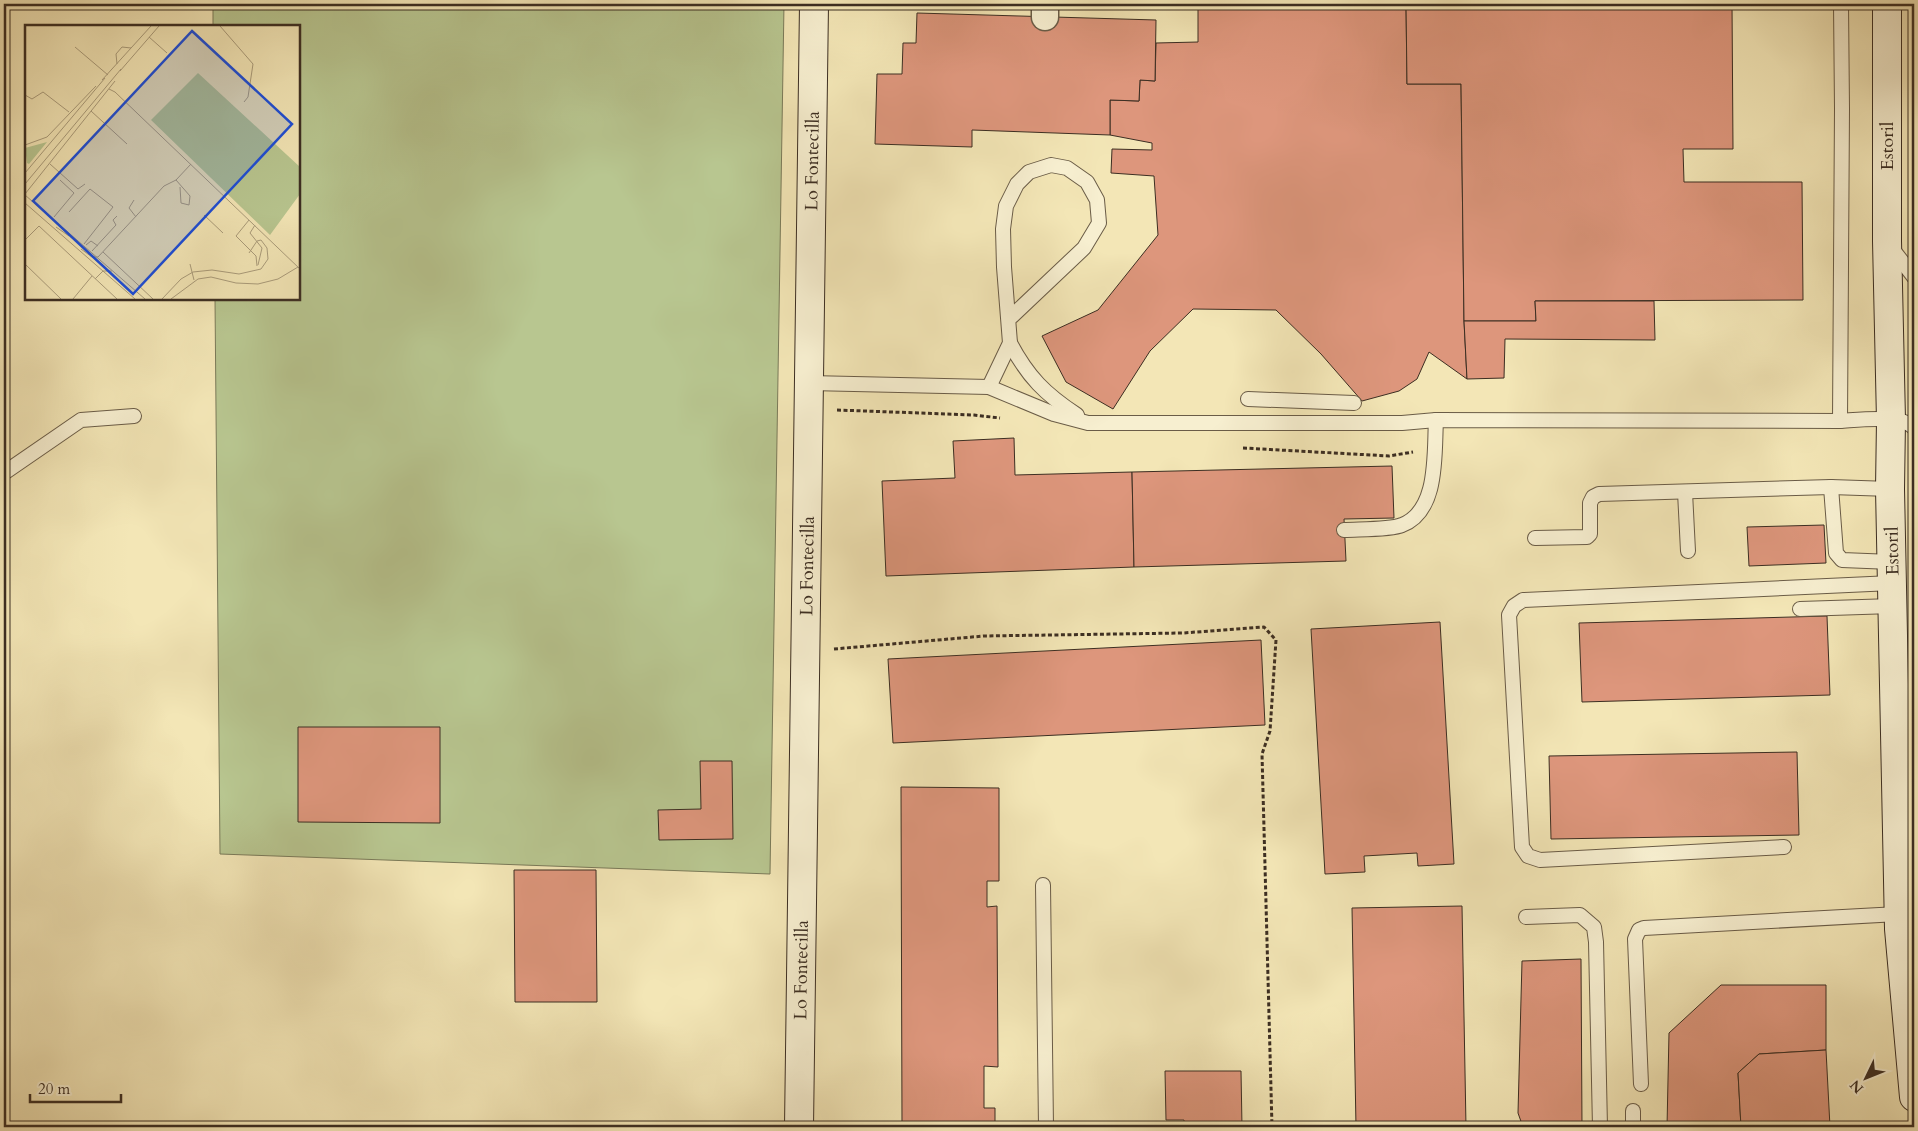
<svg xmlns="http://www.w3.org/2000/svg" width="1918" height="1131" font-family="Cardo,serif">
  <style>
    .green { fill: #b8c690; stroke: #7a7a59 }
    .building { fill: #dd967c; stroke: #3c2e22 }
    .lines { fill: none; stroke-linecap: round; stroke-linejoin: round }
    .lane-casing { stroke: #6a5c47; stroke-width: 16 }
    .street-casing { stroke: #6a5c47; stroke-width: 29 }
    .secondary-casing { stroke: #3c2e22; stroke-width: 30 }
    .path { stroke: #3c2e22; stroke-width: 3; stroke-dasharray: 4 2.5; stroke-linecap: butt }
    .lane { stroke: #f7efd0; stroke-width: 14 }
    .street { stroke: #f7efd0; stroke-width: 26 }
    .secondary { stroke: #f7efd0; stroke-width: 28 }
    .labels { text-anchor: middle; stroke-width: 5; stroke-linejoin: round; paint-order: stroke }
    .street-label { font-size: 18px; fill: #3c2e22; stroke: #f7efd0 }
    .inset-road { fill: none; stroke: #aa9c7b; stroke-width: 1 }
    .view { fill: #1d4ed8; fill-opacity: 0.15; stroke: #1d4ed8; stroke-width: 2.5 }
    .inset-edge { fill: none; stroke: #3c2e22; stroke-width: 2.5 }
  </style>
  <rect width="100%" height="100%" fill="#f3e6b6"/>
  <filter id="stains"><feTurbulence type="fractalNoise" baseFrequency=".004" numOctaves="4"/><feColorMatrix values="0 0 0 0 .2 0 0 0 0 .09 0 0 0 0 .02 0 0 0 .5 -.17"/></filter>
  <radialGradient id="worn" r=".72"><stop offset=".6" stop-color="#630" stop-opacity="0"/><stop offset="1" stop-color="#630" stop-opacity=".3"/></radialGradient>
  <polygon class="green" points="213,4 784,4 770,874 220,854 215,299 299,299 299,26 213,26"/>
  <g class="building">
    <polygon points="1198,4 1406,4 1407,84 1461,84 1464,321 1467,379 1429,352 1417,379 1399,391 1362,401 1321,354 1276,310 1193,309 1150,351 1113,409 1066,382 1042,336 1098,310 1158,235 1154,176 1111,173 1112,149 1152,150 1152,143 1110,135 1110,100 1139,101 1140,80 1155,81 1156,43 1198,42"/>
    <polygon points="1406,4 1732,4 1733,149 1683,149 1684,182 1802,182 1803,300 1535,301 1536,321 1464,321 1461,84 1407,84"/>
    <polygon points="917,13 1156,20 1155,81 1140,80 1139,101 1110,100 1110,135 972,130 972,147 875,144 877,74 902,74 903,43 916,43"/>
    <polygon points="1535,301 1654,301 1655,340 1505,339 1504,378 1467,379 1464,321 1536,321"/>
    <polygon points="1014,438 1015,475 1132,472 1134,567 886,576 882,481 955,478 953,441"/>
    <polygon points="1392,466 1394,518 1344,519 1346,561 1134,567 1132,472"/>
    <polygon points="1824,525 1826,563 1749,566 1747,527"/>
    <polygon points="1827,616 1830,695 1582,702 1579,623"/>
    <polygon points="1440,622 1454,864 1418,866 1417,853 1364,856 1365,872 1325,874 1311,629"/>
    <polygon points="1261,640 1265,725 893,743 888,659"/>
    <polygon points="298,727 440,727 440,823 298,822"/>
    <polygon points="1797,752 1799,835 1551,839 1549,756"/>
    <polygon points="700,761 732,761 733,839 659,840 658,810 701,809"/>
    <polygon points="901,787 999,788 999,881 987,881 987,907 997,906 998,1067 984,1066 984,1108 995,1108 995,1127 902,1127"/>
    <polygon points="514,870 596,870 597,1002 515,1002"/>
    <polygon points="1462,906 1466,1127 1356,1127 1352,908"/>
    <polygon points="1581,959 1582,1127 1523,1127 1518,1113 1522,961"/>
    <polygon points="1721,985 1826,985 1826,1050 1759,1054 1738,1073 1741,1127 1667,1127 1669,1033"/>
    <polygon points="1826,1050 1830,1127 1741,1127 1738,1073 1759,1054"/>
    <polygon points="1165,1071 1241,1071 1242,1127 1184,1127 1184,1120 1166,1120"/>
  </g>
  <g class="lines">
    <defs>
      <g id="lane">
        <polyline points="1890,246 1914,277"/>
        <path d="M1010,343C1028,377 1045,394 1077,415"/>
        <path d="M809,383L989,387L1054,414L1088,423H1402L1436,420L1840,421C1858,420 1902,414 1914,428"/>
        <polyline points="989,387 1010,343 1004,267 1003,229 1006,206 1017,184 1029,172 1051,165 1067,168 1087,182 1097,200 1099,223 1084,248 1009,319"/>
        <polyline points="1248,399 1354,403"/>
        <polyline points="1840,421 1842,109 1841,4"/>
        <polyline points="4,473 81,420 134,416"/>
        <polyline points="1831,487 1836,553 1842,560 1892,562"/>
        <polyline points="1685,492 1688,551"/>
        <path d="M1344,530C1359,529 1390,530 1402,525C1439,511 1434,453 1436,420"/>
        <polyline points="1535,538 1587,537 1590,534 1590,503 1593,497 1599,494 1831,487 1890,489"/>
        <polyline points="1800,609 1893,606"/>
        <polyline points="1784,847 1540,860 1528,856 1522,847 1509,615 1514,606 1523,600 1892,583"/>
        <polyline points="1043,885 1046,1127"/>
        <polyline points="1526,917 1580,915 1594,927 1596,942 1600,1127"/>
        <polyline points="1641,1084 1635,939 1639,930 1644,928 1898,914"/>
        <polyline points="1633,1127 1633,1111"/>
      </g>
      <polyline id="street" points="1045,4 1045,17"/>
      <g id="secondary">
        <polyline points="1887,4 1887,241 1891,420 1890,489 1899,929 1914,1097"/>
        <polyline points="799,1127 814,4"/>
      </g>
    </defs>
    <use href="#lane" class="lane-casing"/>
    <use href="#street" class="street-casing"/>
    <use href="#secondary" class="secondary-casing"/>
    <g class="path">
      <polyline points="837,410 974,415 1000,418"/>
      <polyline points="1243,448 1389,456 1413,452"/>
      <polyline points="834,649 984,636 1183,633 1264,627 1276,640 1270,731 1262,754 1272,1127"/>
    </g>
    <use href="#lane" class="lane"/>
    <use href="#street" class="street"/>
    <use href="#secondary" class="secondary"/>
  </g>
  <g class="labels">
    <g class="street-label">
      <text transform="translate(1887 146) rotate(-90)" y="6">Estoril</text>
      <text transform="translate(812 161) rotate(-89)" y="6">Lo Fontecilla</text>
      <text transform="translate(1892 551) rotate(-91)" y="6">Estoril</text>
      <text transform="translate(807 566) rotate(-89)" y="6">Lo Fontecilla</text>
      <text transform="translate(801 970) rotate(-89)" y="6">Lo Fontecilla</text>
    </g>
  </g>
  <g transform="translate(25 25)">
    <rect width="275" height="275" fill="#f3e6b6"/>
    <path d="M173,48L275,142V169L245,210L126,95ZM22,117L4,139L2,138L0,123Z" fill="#b8c690"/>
    <path class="inset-road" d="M195,1L228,39L223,72L219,77M124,12L142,28M50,22L83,50M92,39L91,29L97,22L106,23M95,46L134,1M77,55L126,1M84,64L90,67L275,244M0,70L7,74L18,67L44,87M66,86L102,119M0,120L22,112L71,61M25,139L53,164L60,159M0,148L80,53M151,155L165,171L164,180L156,178L155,162M0,159L96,44M0,169L90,56M0,170L120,274M109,175L104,183L111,192M0,178L110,274M44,187L65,164L88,182L59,219M179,190L198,208M29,192L49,168L35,155M224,195L211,211L231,231L232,241M230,200L225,208L237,223L233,240M31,202L44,211M0,215L14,201L92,274M61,220L66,216L73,221M56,224L67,232H73L139,161L151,155L166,139M67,226L91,200L88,195L92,191M78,227L128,274M0,239L36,274M165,239L169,255M70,254L78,246H87M48,274L67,251M137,274L156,254L168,247L187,245L214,249L236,244L243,234L242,223L236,215L232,216L224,228M146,274L173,254L186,252L211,258L233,259L253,254L273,242"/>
    <path class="view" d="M167,6L267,99L108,269L8,176Z"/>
    <rect width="275" height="275" class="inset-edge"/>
  </g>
  <rect width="1918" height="1131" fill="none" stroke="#f3e6b6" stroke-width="20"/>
  <rect x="5" y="5" width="1908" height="1121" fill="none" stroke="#3c2e22" stroke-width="2.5"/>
  <rect x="10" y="10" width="1898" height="1111" fill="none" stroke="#3c2e22"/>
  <g transform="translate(1866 1078) rotate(227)" stroke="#f7efd0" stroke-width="4" paint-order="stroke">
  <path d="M0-4L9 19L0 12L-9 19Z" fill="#3c2e22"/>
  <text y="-8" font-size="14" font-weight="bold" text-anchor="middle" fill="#3c2e22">N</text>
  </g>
  <path d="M30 1094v8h91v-8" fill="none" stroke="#3c2e22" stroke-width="2.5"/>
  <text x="38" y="1094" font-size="15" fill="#3c2e22" stroke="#f7efd0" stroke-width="4" paint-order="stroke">20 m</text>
  <rect width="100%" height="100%" filter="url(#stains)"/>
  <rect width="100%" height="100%" fill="url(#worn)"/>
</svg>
